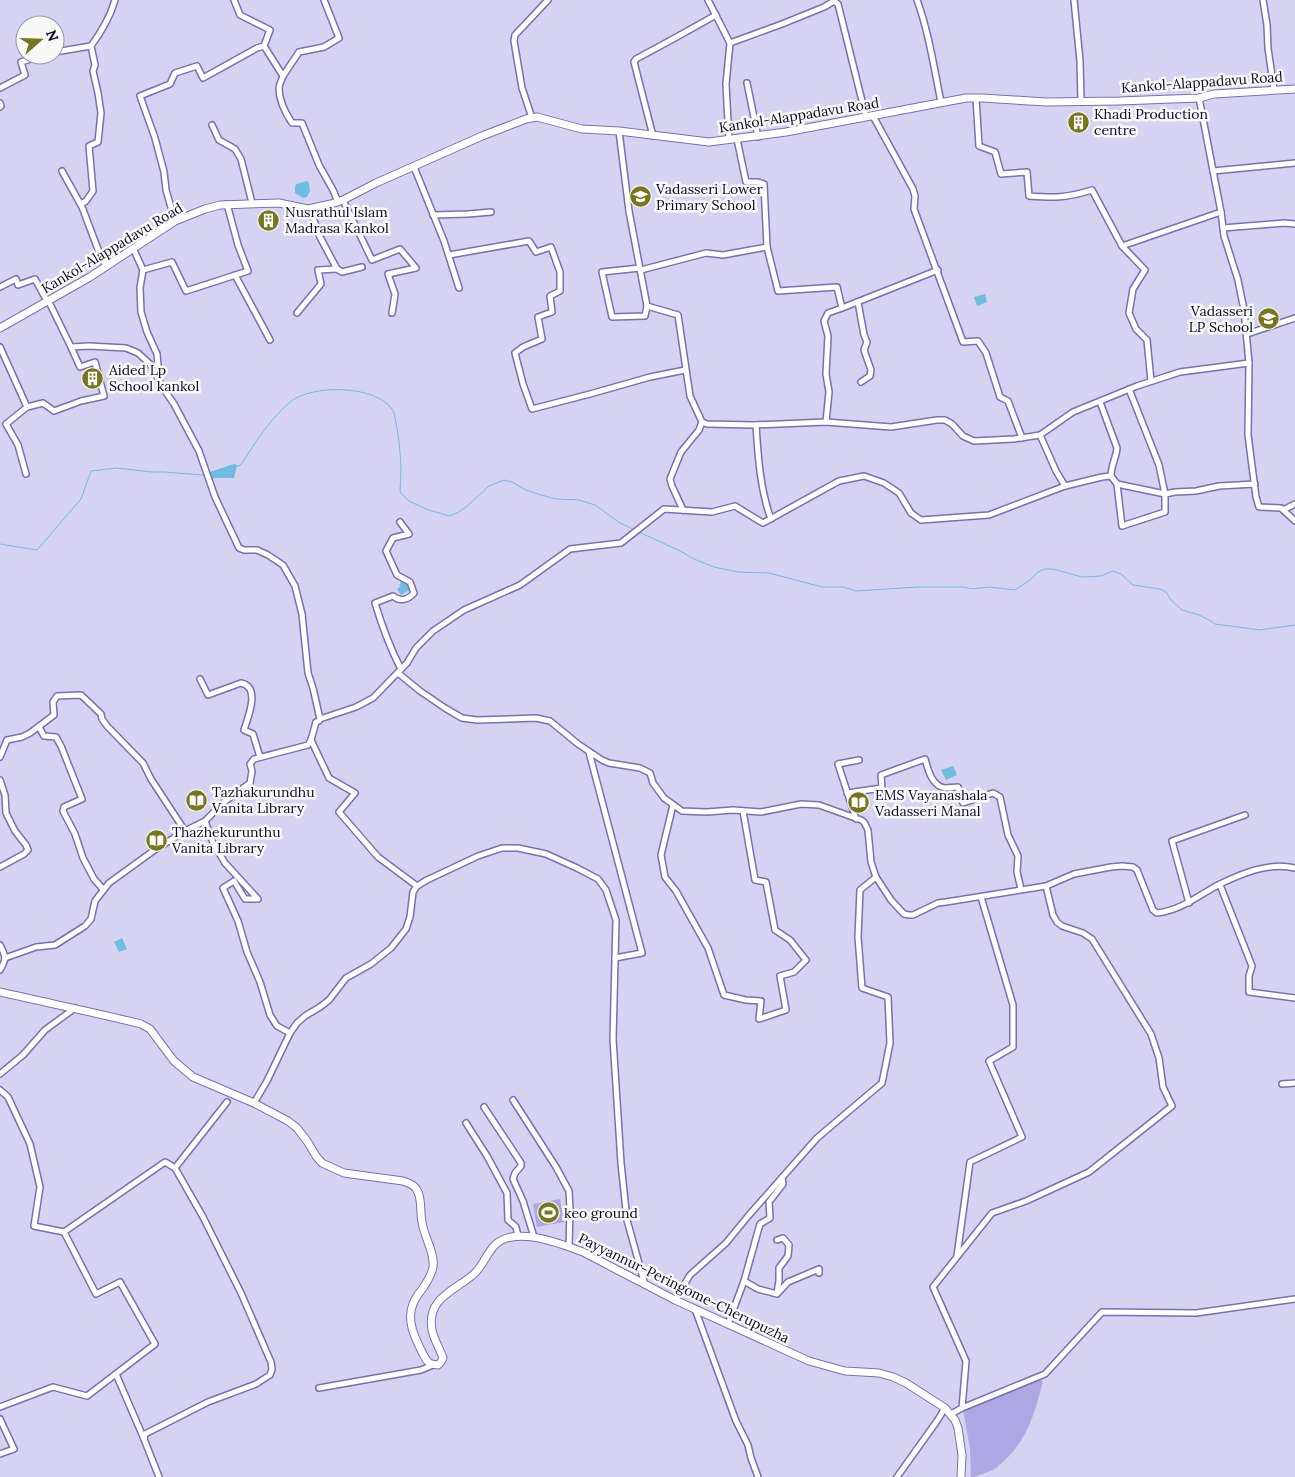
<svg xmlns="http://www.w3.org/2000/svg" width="1295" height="1477" font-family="Lora,serif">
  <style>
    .green { fill: #ada7e3 }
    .water { fill: #6fbde0 }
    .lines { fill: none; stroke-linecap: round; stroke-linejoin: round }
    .stream { stroke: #6fbde0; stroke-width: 1 }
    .minor-casing { stroke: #786fb5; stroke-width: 8 }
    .secondary-casing { stroke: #786fb5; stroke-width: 9 }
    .minor { stroke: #fff; stroke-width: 5 }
    .secondary { stroke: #fff; stroke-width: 7 }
    .labels { text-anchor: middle; stroke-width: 5; stroke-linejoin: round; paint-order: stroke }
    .street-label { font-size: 14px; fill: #0c0721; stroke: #f8f8f8 }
    .poi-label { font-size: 14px; fill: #0c0721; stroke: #f8f8f8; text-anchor: start }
  </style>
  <rect width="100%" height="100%" fill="#d6d3f2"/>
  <g class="green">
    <polygon points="560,1199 564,1222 537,1227 533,1204"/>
    <path d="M1039,1380L1043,1381C1034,1417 1026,1444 996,1468C990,1472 981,1474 974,1477H971L970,1448L963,1410Z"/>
  </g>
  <g class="water">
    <polygon points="307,181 309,183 310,191 307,197 303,198 295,193 295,188 296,184"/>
    <polygon points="985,294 987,302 977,306 974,297"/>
    <polygon points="234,464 237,465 234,478 211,478 210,472"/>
    <polygon points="404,580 405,583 407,582 411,589 401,595 397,589 400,587 399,585 401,583 400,582"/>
    <polygon points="953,766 957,775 946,780 941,770"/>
    <polygon points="122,938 127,949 119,952 114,942"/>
  </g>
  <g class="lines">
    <g class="stream">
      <path d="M237,466L241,465C253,445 272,417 290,402C312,384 375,385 392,409C397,415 401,459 401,469C401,477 400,484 400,492L409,501L426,509L449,516L457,513L466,507L489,486L504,480L512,482L526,490L541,495L556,499L579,500L595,505L620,523L633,529"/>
      <polyline points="639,532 680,551 694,559 714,567 738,572 769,573 822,587 843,587 856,591 917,587 964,587 972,589 989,587 1015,590 1030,580 1038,572 1045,569 1053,569 1082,577 1101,576 1113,571 1121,574 1133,585 1160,589 1166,592 1171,600 1182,610 1199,615 1211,621 1215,624 1260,630 1295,625"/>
      <polyline points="0,544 37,550 81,499 91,471 116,468 152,472 164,472 203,475"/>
    </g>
    <defs>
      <g id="minor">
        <polyline points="234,0 240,15 270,30 264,46"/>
        <polyline points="708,0 730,43 726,84 729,140"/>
        <path d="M917,0C929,33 934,68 941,102"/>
        <polyline points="1074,0 1080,61 1081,101"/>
        <polyline points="1263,0 1267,25 1268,48 1274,90"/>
        <polyline points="730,43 782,24 824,7 834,1 838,4 866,117"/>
        <path d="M91,46C102,31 110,18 115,0"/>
        <polyline points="55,52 91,46 95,65 93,71 98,93 101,113 98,142 89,146 93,191 86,201 81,204"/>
        <path d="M283,76C282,80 279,84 279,88C279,100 286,114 292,123H302L319,165L333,190L338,202"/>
        <polyline points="747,83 758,137"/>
        <polyline points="0,88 25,75 21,62 44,55"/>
        <path d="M976,98L979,146L995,152L1001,174L1027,172L1029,196C1055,198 1066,198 1092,190L1122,246L1221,212"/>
        <polyline points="1199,98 1221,212 1224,236 1238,280 1244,310 1249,363 1248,435 1256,497 1259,507 1281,508 1295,521"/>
        <polyline points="0,103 1,106 0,107"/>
        <polyline points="873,116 913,189 915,196 914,209 963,342 978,341 986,353 1000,397 1008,401 1022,438"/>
        <polyline points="532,118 522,88 514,41 515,35 548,0"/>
        <polyline points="212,125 219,140 235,149 241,159 252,203"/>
        <polyline points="619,131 629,211 647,306 678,315 690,396 702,422 707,424 754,425 826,422 891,427 937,420 945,420 952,424 963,436 974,441 1014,439 1040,435 1073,412 1137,386 1180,372 1249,363"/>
        <polyline points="653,136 634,62 636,59 673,39 716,15"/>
        <polyline points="414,167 444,241 459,288"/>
        <polyline points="62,171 82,207 99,252 106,267"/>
        <polyline points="1213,171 1295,163"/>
        <polyline points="343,200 372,260 400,249 416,268 388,274 395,294 392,313"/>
        <polyline points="310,209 320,237 337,269 342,272 362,267"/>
        <polyline points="433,215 468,214 491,212"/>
        <polyline points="175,221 166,190 164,172 155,138 140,96 170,84 175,73 197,66 203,78 257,48 264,46 283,76 299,52 324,47 339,38 324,0"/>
        <polyline points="1223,228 1284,223 1295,224"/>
        <polyline points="1122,246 1145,270 1133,289 1129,313 1136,329 1147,340 1151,381"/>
        <polyline points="767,247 778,291 837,287 842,308 828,313 824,321 828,336 826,374 829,392 826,422"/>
        <polyline points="133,248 143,270 172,262 186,291 248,271 238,245 227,204"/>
        <polyline points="449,255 529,241 536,252 551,247 560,272 560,291 550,296 552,312 538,317 542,339 523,347 515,353 523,384 532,409 590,394 650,377 685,370"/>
        <polyline points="640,268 602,272 612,317 645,316 647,306"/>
        <polyline points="143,270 140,288 141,312 147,332 157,354 159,376"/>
        <polyline points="641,270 706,253 723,255 767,247 764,184 758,182 746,182 737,139"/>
        <polyline points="235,275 270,340"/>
        <polyline points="0,287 16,279 18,285 35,279 47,301"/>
        <polyline points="48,300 71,347 89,346 126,348 138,353 151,365 163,388 174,404 199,451 215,497 239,548 244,550 257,550 268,555 283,565 295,586 302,614 308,673 313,688 320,719"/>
        <polyline points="858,302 864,335 867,342 864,350 871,370 870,376 861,382"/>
        <polyline points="842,308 938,270"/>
        <polyline points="297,313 321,284 318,270 337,269"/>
        <polyline points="1247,334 1295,318"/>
        <polyline points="0,347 27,407 6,424 18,445 26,474"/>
        <path d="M1100,402L1117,448C1116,458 1111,466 1111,476"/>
        <polyline points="27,407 43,403 54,411 81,401 104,396 95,362 80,367 71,347"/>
        <path d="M756,425C758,456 760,489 771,519"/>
        <polyline points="1040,435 1056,471 1065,486"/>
        <polyline points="1117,484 1122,526 1165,512 1165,494 1159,465 1129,389"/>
        <polyline points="683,510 672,486 670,479 681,452 699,430 702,422"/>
        <polyline points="1283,510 1295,504"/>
        <path d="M400,522L409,534L393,538L386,551L397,575L410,582L414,593C408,600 400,602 393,596L375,603C382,626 390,648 401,669"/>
        <path d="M398,673L420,691L445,708L462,718L477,720L536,718L550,721L578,744L602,760L609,763L640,768L650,773L653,783L664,798L682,811L707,812L733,810L761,812L801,804L819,805L861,820L864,822L868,830L871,862L876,877L891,900L904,914L909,915H913L938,903L946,902L1046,886L1074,874L1111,867L1122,866L1133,867L1137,870L1153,910L1157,913C1182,910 1199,895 1220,884C1243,873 1269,862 1295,868"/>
        <path d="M200,679L208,695L241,683C261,687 248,717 244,730L253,734L260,757"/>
        <polyline points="39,727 44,736 56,737 61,746 82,799 64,807 63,811 75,834 83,858 94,879 103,889"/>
        <polyline points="311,740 329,778 355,793 339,812 378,857 417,886"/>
        <polyline points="589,752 642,953 615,958"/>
        <polyline points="0,757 7,740 22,737 30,733 54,715 53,702 57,696 81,695 101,714 102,719 107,726 143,763 151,779 185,831"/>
        <polyline points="0,780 5,795 6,813 15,831 26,845 28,850 24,854 0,867"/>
        <path d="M847,793L882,788L881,775L925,759C928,770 932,786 945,788C949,788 954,787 958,787L963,803L993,793L1000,797L1008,835L1018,856L1017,872L1021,889"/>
        <polyline points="673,805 661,855 665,877 676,891 708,948 724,995 746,1000 761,1001 759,1019 786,1010 780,976 794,972 806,960 790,940 775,930 766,882 755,880 743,811"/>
        <polyline points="856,819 838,764 859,760"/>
        <polyline points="205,821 213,843 225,863 258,899 245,899 234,881 223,888 238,921 247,952 260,982 270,1015 277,1026 290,1033"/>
        <polyline points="1220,885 1252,966 1249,976 1249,992 1295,998"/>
        <polyline points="1189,903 1172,841 1245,815"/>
        <path d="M0,945C6,957 7,958 0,970"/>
        <polyline points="5,958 36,947 55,945 85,926 91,919 95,901 109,883 156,849 185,831 205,821 224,802 250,783 252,771 250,764 254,759 308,745 311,740 316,722 319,721 320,719 356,707 373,698 407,663 416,648 433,631 464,610 520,585 570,549 621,543 664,509 712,512 735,506 763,523 839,481 864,476 884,483 899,493 911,513 921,520 989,515 1065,486 1102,477 1111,476 1117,484 1165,494 1175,492 1196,491 1219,486 1255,484"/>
        <polyline points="0,1074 23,1055 45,1030 75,1008"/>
        <polyline points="1282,1084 1295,1083"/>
        <polyline points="0,1090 8,1097 30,1144 40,1187 34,1226 64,1232 165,1162 175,1168 203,1217 241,1293 271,1362 272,1369 270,1375 256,1384 208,1402 145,1434 144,1439 159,1477"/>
        <polyline points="513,1100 556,1167 569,1191 570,1209 569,1247"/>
        <polyline points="254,1103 267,1081 290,1033 297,1023 305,1016 320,1007 329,1000 346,978 371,964 391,948 406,929 410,917 413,892 417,886 427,880 478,856 502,848 518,848 546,854 577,868 598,879 606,890 616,920 613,1039 621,1163 627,1220 645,1285"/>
        <polyline points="484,1107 521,1163 521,1166 515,1173 513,1179 523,1201 534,1237"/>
        <polyline points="466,1123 487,1156 507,1193 508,1220 516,1227 518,1236"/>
        <polyline points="175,1168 227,1102"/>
        <polyline points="777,1240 783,1238 789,1245 788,1256 779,1268 779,1281 777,1293"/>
        <polyline points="957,1256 970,1162 1022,1137 989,1061 1013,1047 1013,1005 981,897"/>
        <polyline points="744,1281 758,1289 777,1294 788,1282 819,1269 819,1273"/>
        <polyline points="675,1300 690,1275 726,1243 749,1215 817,1138 882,1083 890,1043 888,997 862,988 858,937 860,890 876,877"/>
        <polyline points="695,1309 736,1421 748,1445 751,1458 758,1477"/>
        <polyline points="728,1324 744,1281 760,1224 770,1218 769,1202 783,1184 782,1178"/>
        <polyline points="116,1374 144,1439"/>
        <polyline points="319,1388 421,1370 433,1365"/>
        <polyline points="0,1407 53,1387 87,1396 155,1344 120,1282 96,1294 64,1232"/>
        <polyline points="962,1408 966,1361 933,1287 992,1213 1026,1201 1089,1172 1172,1106 1163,1087 1159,1058 1151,1034 1092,939 1083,933 1062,926 1057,922 1053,915 1046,886"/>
        <polyline points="951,1414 962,1408 1045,1374 1102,1312 1196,1313 1295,1299"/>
        <polyline points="0,1419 14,1449 0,1454"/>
        <polyline points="897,1477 937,1421 945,1408"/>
      </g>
      <g id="secondary">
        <polyline points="0,328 90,277 175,221 205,209 220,205 279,203 308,209 331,204 343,200 376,183 482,136 526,119 537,117 582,129 619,131 709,142 786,132 966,98 982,98 1046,102 1119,101 1199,98 1214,94 1295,89"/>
        <path d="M0,992C47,1003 94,1012 141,1024L150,1029L174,1061L193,1077L254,1103L288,1121L297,1128L307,1141L316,1156L322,1163L344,1173L403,1181C409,1183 415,1185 418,1192C422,1201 420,1213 422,1222C424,1237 435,1252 433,1267C432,1274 427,1282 423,1288C419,1293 415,1298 413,1304C406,1320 415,1338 422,1352C426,1360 428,1365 438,1365L441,1362L443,1358C440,1349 434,1340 432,1330C426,1297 457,1290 475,1273C483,1265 487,1253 495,1245C515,1225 561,1244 583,1252L675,1300L809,1361L845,1371L879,1373L893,1377L906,1383L945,1408L955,1420L958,1428L962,1455L961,1477"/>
      </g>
    </defs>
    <use href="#minor" class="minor-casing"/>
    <use href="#secondary" class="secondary-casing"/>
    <use href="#minor" class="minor"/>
    <use href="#secondary" class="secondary"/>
  </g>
  <defs>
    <symbol id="building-disc" viewBox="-11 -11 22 22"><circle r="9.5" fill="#77761c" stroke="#f8f8f8"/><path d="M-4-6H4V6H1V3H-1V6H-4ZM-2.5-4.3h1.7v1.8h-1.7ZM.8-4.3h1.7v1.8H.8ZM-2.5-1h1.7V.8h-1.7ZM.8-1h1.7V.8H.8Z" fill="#fff"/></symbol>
    <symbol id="school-disc" viewBox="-11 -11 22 22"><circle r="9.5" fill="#77761c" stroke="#f8f8f8"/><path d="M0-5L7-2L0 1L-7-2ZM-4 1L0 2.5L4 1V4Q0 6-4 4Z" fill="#fff"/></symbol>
    <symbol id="library-disc" viewBox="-11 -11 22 22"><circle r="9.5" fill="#77761c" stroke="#f8f8f8"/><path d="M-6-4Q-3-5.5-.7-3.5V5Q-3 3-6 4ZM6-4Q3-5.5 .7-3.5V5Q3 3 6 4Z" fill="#fff"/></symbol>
    <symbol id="stadium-disc" viewBox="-11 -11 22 22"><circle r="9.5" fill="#77761c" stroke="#f8f8f8"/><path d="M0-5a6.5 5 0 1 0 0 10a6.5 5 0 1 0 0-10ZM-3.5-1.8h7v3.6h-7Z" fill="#fff"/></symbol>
  </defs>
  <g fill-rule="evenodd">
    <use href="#building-disc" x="1066" y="110" width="25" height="25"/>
    <use href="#school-disc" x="628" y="184" width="25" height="25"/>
    <use href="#building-disc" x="256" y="208" width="25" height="25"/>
    <use href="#school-disc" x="1256" y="306" width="25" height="25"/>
    <use href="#building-disc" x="80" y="366" width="25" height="25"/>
    <use href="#library-disc" x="184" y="788" width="25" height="25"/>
    <use href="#library-disc" x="846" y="790" width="25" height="25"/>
    <use href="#library-disc" x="144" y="828" width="25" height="25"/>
    <use href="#stadium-disc" x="536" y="1200" width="25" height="25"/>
  </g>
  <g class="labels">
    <g class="street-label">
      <text transform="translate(1202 82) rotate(-4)" y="5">Kankol-Alappadavu Road</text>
      <text transform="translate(799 115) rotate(-9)" y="5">Kankol-Alappadavu Road</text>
      <text transform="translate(112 248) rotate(-31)" y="5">Kankol-Alappadavu Road</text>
      <text transform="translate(684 1288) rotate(26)" y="5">Payyannur-Peringome-Cherupuzha</text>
    </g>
    <g class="poi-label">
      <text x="1094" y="119">Khadi Production<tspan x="1094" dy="16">centre</tspan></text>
      <text x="656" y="194">Vadasseri Lower<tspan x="656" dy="16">Primary School</tspan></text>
      <text x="285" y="217">Nusrathul Islam<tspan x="285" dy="16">Madrasa Kankol</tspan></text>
      <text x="1253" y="316" text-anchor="end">Vadasseri<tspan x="1253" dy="16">LP School</tspan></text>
      <text x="109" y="375">Aided Lp<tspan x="109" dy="16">School kankol</tspan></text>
      <text x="212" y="797">Tazhakurundhu<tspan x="212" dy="16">Vanita Library</tspan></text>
      <text x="875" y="800">EMS Vayanashala<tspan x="875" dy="16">Vadasseri Manal</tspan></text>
      <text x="172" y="837">Thazhekurunthu<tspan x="172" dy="16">Vanita Library</tspan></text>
      <text x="564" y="1218">keo ground</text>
    </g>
  </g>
  <g transform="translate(40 40) rotate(70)"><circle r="24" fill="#f8f8f8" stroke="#9a98a2"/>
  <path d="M0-4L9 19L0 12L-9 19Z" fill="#77761c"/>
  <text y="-8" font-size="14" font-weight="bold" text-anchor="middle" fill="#0c0721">N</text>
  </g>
</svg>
